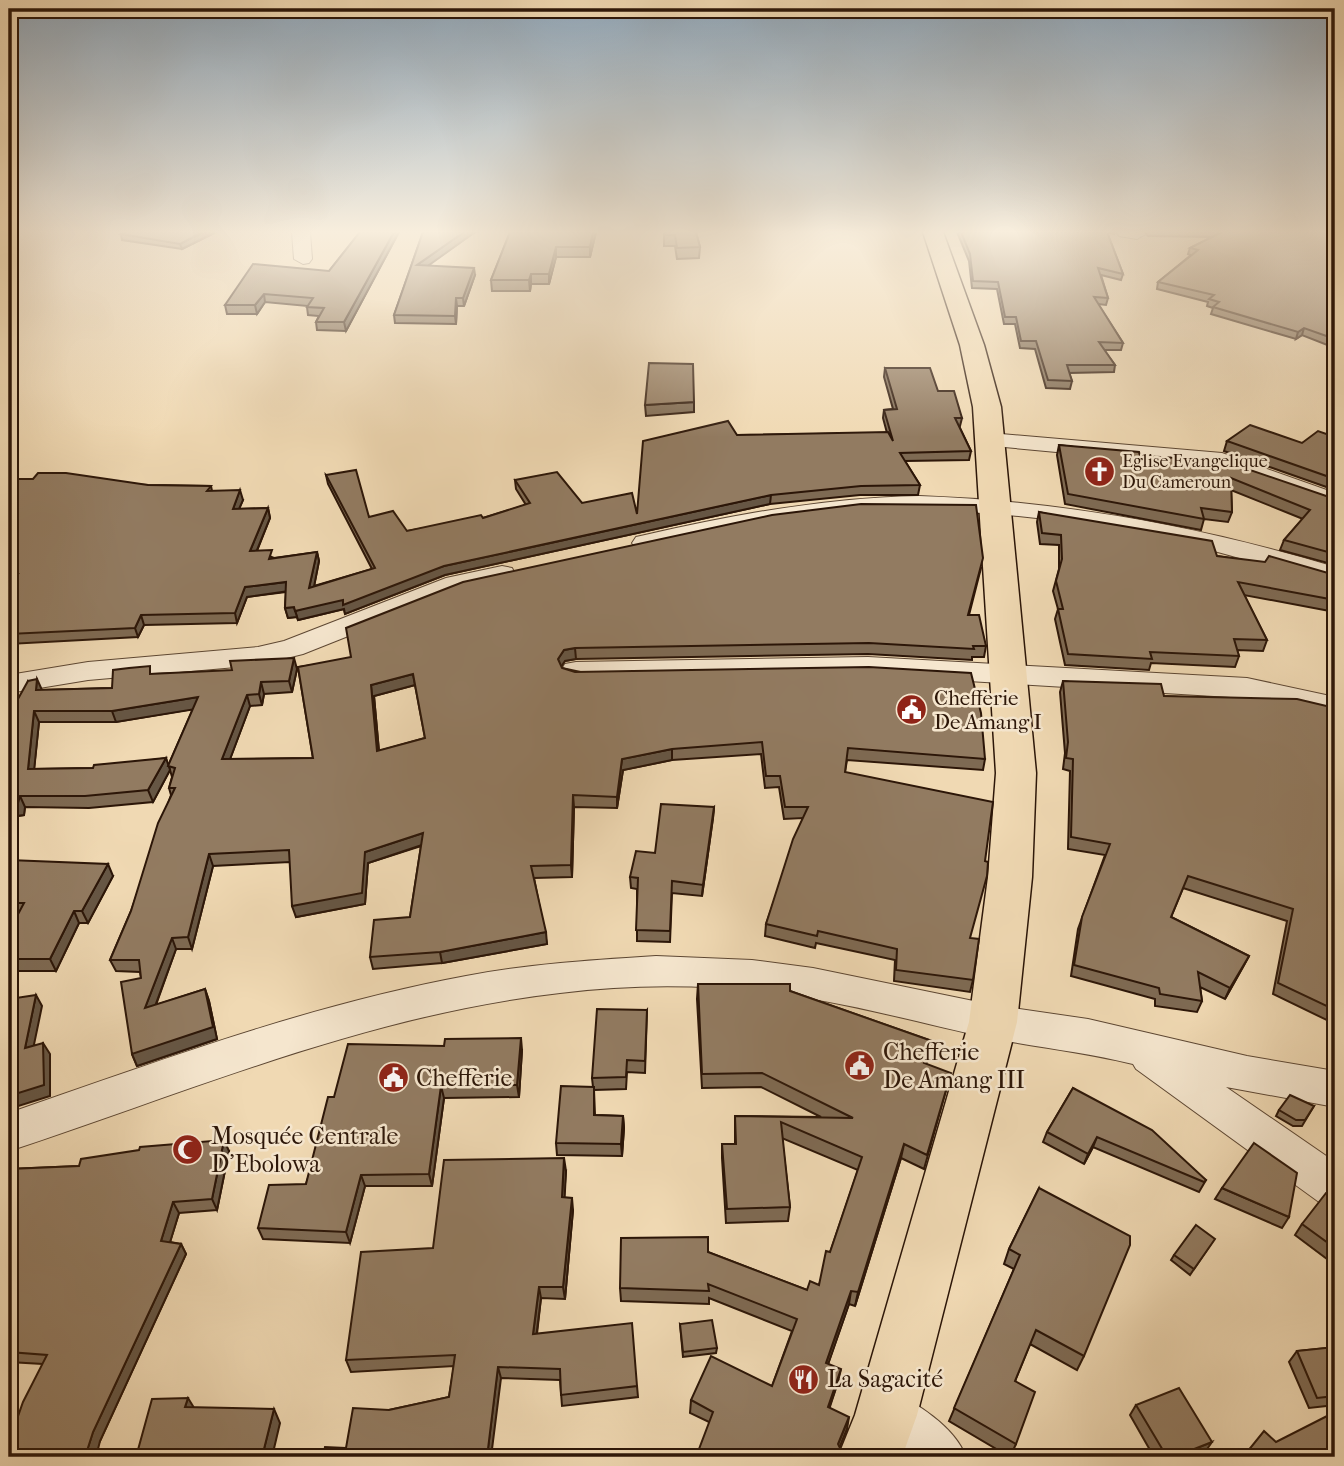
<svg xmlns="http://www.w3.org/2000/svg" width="1344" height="1466" font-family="'IM FELL French Canon',serif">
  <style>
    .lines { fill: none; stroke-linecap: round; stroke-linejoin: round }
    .minor-casing { stroke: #5d4733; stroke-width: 2 }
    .major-casing { stroke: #2c1608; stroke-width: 3 }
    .minor { fill: #f5e6ce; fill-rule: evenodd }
    .major { fill: #f0d9b3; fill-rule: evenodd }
    .wall { fill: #7e6a53; stroke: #2c1608; stroke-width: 2; fill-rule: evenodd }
    .shaded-wall { fill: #665644; stroke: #2c1608; stroke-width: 2 }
    .building { fill: #927b61; stroke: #2c1608; stroke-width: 2; fill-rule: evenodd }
    .labels { text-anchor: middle; stroke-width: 5; stroke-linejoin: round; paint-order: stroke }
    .far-poi-label { font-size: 18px; fill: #2c1608; stroke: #f5e6ce; text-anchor: start }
    .poi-label { font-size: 21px; fill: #2c1608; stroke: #f5e6ce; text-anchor: start }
    .near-poi-label { font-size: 24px; fill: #2c1608; stroke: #f5e6ce; text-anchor: start }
  </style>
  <rect width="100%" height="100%" fill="#f0d9b3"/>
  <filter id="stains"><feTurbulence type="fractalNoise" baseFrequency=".00286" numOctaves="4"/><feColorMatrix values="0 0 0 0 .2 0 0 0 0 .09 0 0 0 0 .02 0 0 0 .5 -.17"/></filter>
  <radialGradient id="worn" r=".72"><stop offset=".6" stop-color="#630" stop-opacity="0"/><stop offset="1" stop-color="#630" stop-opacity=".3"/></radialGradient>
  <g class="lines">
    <defs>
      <g id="minor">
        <polygon points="292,232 310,232 312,259 309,263 303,264 294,259"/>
        <polygon points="1116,232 1144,232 1146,234 1137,239 1119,236"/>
        <polygon points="990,433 1222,453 1335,493 1335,508 1218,467 982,445 978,440 982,435"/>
        <path d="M919,496C1062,501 1199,526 1335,567V584C1277,571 1220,550 1161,538C1054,516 942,504 833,515C769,521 707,537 645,551L636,549L632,543L636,537L645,535C737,514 825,498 919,496Z"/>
        <polygon points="502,566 512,568 515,574 512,580 464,590 303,654 258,665 88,680 9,693 9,675 88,662 258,647 284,641 446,578"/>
        <polygon points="868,657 1247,678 1335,697 1335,717 1247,698 868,675 576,680 565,678 561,671 565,664 576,662"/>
        <path d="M656,956L752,960L813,968L993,1005L1088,1019L1247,1056L1335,1071V1107L1226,1087L1335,1162V1208L1319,1202L1136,1069L1133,1064C1084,1052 1034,1047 985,1037C917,1022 849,1003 780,994C708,984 632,984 560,993C367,1015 191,1091 9,1151V1113C159,1061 309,1005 466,976C529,964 592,960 656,956Z"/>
        <path d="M886,1389C916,1402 955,1427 966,1457C919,1457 882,1466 860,1415L868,1397Z"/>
      </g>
      <polygon id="major" points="923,232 943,232 984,345 1001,407 1036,773 1032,877 1017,1022 917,1415 902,1457 838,1457 855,1415 969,1022 988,877 996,773 973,407 960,345"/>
    </defs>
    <use href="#minor" class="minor-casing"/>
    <use href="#major" class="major-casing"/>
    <use href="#minor" class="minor"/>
    <use href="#major" class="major"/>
  </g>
  <g class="wall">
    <polygon points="126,232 216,232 182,249 122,240 121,234"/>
    <polygon points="360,232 399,232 346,331 317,330 316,322 319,316 308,315 307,307 308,306 265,302 257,314 227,314 225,305 329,271"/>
    <polygon points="423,232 475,232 428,265 475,275 464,306 457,306 456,324 395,323 394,315"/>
    <polygon points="510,232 596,232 590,257 556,257 549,284 531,284 530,291 492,291 491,280"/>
    <polygon points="664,232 696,232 700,247 699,258 677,259 675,246 664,246"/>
    <polygon points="957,232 1115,232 1114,234 1107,232 1123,274 1121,280 1101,275 1108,298 1106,305 1098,304 1123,343 1121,350 1104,350 1115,365 1114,372 1069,373 1072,381 1070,389 1046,388 1035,349 1020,348 1015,324 1004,324 997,289 972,288 969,261"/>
    <polygon points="1145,232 1335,232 1335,348 1302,335 1296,339 1211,314 1213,308 1207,306 1208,302 1157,289 1158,282 1191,255 1188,254 1190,248 1212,237 1148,236"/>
    <polygon points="885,368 938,391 962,418 960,426 959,426 971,451 969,460 905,461 920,485 918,495 860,495 770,504 445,575 345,614 344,609 298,620 297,617 288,618 285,608 286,592 247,597 237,623 144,625 138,637 9,644 9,589 12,583 9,583 9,479 148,485 211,486 212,491 243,500 239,509 268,508 270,518 257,551 274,558 317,552 319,561 314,586 372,569 328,484 326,475 369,517 407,531 483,518 526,505 516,489 515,480 582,503 637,514 737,435 887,433 883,418 884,410 893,409 884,377"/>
    <polygon points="694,402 694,412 646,416 645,405"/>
    <polygon points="1335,437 1335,490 1224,451 1227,441 1302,443"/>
    <polygon points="1059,445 1140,456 1335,499 1335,565 1280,550 1284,540 1303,519 1231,490 1232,512 1228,522 1204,519 1201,530 1065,504 1057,455"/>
    <polygon points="1039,512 1217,556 1335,575 1335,612 1244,595 1267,640 1263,651 1237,650 1239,656 1235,667 1151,663 1149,670 1065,665 1055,619 1058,609 1053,591 1059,569 1059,545 1040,544 1037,522"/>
    <path d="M981,568L969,615L986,646L984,657H972V660L868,654L576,659L565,661L561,666L562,668L985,759L983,770L847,760L845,772L970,938L973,980L970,992L894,981L895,960L816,943L815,948L765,936L766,924L803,818L784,819L779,787L765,788L761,754L672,760L623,770L617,808L574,807L572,877L534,878L547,944L442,963L373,969L370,957L410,917L421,846L368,863L365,904L296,917L290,862L213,866L192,949H176L156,1005L205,989L209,1001L217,1039L137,1066L132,1054L141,978L140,972L116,971L110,960L131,911L171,795L169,788L172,777L170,770L153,802L89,808L25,807L24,815L9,817L28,681L42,690L112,688L152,674L297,669L292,692L264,694L262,705L250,706L230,759L313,758L298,667ZM415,685L425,738L379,751L374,696ZM193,709L168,766L166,758L93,768L34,769L39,722H116Z"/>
    <polygon points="1335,660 1335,696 1330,693 1331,669"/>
    <polygon points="1063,681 1164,696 1335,708 1335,1024 1273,994 1287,921 1183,888 1171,917 1249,956 1225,999 1200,987 1202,1001 1197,1012 1155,1006 1155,999 1071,976 1078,929 1105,855 1068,849 1070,771 1063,769 1065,753 1060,692"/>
    <polygon points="714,807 713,818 702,896 672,893 670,942 637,941 637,889 631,888 630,877 655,853"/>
    <polygon points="9,860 113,876 88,923 79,923 56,971 9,971 9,931 17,915 9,915"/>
    <polygon points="698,984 790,991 932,1041 926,1064 947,1087 924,1169 901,1158 855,1306 849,1304 828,1364 838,1382 829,1408 847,1429 840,1446 709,1422 690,1413 691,1400 772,1386 792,1331 709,1298 709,1304 621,1301 620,1288 708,1252 807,1290 819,1285 858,1170 782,1138 790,1207 788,1221 726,1223 722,1158 722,1144 735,1144 735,1116 821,1117 761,1087 702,1088 697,999"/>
    <polygon points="647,1010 645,1073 627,1072 626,1089 594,1090 595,1115 623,1116 624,1128 622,1156 557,1155 556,1143 593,1087 592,1078"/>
    <polygon points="522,1050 519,1097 444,1098 432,1186 365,1186 350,1243 263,1239 258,1228 306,1184 334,1097"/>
    <polygon points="1073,1088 1206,1180 1199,1192 1093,1147 1084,1164 1043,1142 1047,1132"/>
    <polygon points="1314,1106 1302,1126 1293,1126 1276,1116 1279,1110"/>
    <polygon points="1335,1132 1335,1144 1331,1140"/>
    <polygon points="229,1151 217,1210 179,1213 170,1242 181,1244 186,1254 100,1441 43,1364 9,1362 9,1169 79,1166"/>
    <polygon points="566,1171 564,1197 573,1210 565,1299 541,1298 537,1334 637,1386 638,1397 562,1406 560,1380 501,1378 346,1448 389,1410 449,1397 454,1366 351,1372 346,1360 433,1248"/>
    <polygon points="1039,1188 1084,1356 1077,1370 1030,1344 1015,1381 1016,1444 1010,1457 949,1421 1014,1269 1004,1264 1009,1249"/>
    <polygon points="1222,1188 1289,1217 1282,1228 1215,1199"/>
    <polygon points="1335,1195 1335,1265 1295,1235 1302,1224"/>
    <polygon points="1211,1244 1190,1275 1171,1260 1174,1255"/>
    <polygon points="680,1324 717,1348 716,1353 683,1357"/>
    <polygon points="1335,1347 1335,1405 1309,1408 1289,1362 1297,1351"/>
    <polygon points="1136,1405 1205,1452 1192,1457 1154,1457 1130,1415"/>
  </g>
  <g class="shaded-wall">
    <polygon points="203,232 216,232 182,249 180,244"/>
    <polygon points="394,232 399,232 346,331 344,322"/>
    <polygon points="464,232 475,232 418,273 417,265"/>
    <polygon points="593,232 596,232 590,257 590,247"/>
    <polygon points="556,247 556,257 549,284 549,274"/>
    <polygon points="474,268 475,275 464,306 463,298"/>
    <polygon points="531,274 531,284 530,291 529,280"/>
    <polygon points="264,294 265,302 257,314 255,305"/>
    <polygon points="456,298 457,306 456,324 455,316"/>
    <polygon points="1304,328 1302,335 1296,339 1298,332"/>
    <polygon points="240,490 243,500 235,518 233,509"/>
    <polygon points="771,495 770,504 445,575 345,614 344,609 298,620 295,611 444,566"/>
    <polygon points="268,508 270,518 253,560 250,551"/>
    <polygon points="317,552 319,561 312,597 309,588"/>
    <polygon points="286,582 289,591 247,597 237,623 235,613 245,587"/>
    <polygon points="294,607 297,617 288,618 285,608"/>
    <polygon points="141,615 144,625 138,637 135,628"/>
    <polygon points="575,648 576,659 565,661 559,670 558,659 564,650"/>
    <polygon points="294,658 297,669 292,692 289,681"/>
    <polygon points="413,674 415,685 374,696 380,763 377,751 371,685"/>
    <polygon points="37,679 42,690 36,690"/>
    <polygon points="261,682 264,694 262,705 259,694"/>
    <polygon points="247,695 250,706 226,770 222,759"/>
    <polygon points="198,697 202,708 116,722 112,711"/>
    <polygon points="34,711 39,722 33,781 28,769"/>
    <polygon points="672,749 672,760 623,770 617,808 617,797 622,759"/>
    <polygon points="166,758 170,770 153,802 148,790"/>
    <polygon points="573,795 574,807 572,877 571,865"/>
    <polygon points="20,796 25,807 24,815 9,817 9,805"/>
    <polygon points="714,807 713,818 702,896 703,885"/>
    <polygon points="423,833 425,844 368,863 365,904 296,917 292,906 365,852"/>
    <polygon points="209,854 213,866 192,949 188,937"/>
    <polygon points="108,864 113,876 88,923 82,911"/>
    <polygon points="74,911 79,923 56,971 50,959"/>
    <polygon points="546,932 547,944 442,963 440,952"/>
    <polygon points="172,938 176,949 150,1020 145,1008"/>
    <polygon points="1249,956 1243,967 1225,999 1230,988"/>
    <polygon points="205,989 209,1001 217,1039 137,1066 132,1054"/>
    <polygon points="36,995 42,1006 31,1059 25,1048"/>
    <polygon points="521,1038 522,1050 519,1097 517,1085"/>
    <polygon points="932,1041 929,1056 921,1077 924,1063"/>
    <polygon points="43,1043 50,1054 50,1096 9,1109 9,1096"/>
    <polygon points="441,1086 444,1098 432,1186 429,1174"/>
    <polygon points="623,1116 624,1128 622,1156 621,1144"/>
    <polygon points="1097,1137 1093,1147 1084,1164 1088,1154"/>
    <polygon points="224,1140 229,1151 217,1210 212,1199"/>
    <polygon points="904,1144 901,1158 855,1306 858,1292"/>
    <polygon points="564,1158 566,1171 564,1210 562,1197"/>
    <polygon points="361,1175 365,1186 350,1243 346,1232"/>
    <polygon points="572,1198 573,1210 565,1299 563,1287"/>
    <polygon points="173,1202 179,1213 167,1252 161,1241"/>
    <polygon points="181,1244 186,1254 100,1441 96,1457 85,1457 93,1432"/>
    <polygon points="539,1287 541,1298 535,1346 533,1334"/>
    <polygon points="851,1291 849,1304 824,1376 826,1363"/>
    <polygon points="498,1367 501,1378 491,1457 487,1457"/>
    <polygon points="841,1369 838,1382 826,1419 828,1407"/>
    <polygon points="188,1398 196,1411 185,1407"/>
    <polygon points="274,1409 280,1423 272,1457 262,1457"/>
    <polygon points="849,1417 847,1429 836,1456 838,1444"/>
    <polygon points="1212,1442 1205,1452 1192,1457 1174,1457"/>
  </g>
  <g class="building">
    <polygon points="126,232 203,232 180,244 121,234"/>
    <polygon points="360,232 394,232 344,322 316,322 324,308 307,307 313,298 264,294 255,305 225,305 253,264 329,271"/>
    <polygon points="423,232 464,232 417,265 474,268 463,298 456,298 455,316 394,315"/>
    <polygon points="510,232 593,232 590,247 556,247 549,274 531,274 529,280 491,280"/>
    <polygon points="664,232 696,232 700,247 677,248 675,235 664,235"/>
    <polygon points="961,232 1107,232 1123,274 1098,268 1108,298 1094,297 1123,343 1099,342 1115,365 1067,365 1072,381 1048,380 1036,341 1021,341 1016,317 1005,317 998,282 973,281 970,254"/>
    <polygon points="1222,232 1335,232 1335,339 1304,328 1298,332 1213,307 1219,302 1209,299 1214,295 1158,282 1198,250 1190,248"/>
    <polygon points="649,363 693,364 694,402 645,405"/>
    <polygon points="885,368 930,368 938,391 954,391 962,418 955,418 971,451 900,453 920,485 861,486 771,495 444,566 343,605 343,600 295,611 294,607 285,608 286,582 245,587 235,613 141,615 135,628 9,634 9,589 18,574 9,574 9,479 33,479 38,473 66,473 148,485 211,486 207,491 240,490 233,509 268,508 250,551 272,550 269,559 317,552 309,588 375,568 326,475 356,470 369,517 393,511 407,531 481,515 483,518 530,503 515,480 557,472 582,503 632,493 637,514 643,441 728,421 737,435 888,432 893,441 884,410 897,409"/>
    <polygon points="1250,425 1302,443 1318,431 1335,437 1335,479 1227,441"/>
    <polygon points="1059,445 1139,452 1140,456 1221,460 1335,499 1335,554 1284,540 1310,510 1231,478 1232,512 1201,508 1204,519 1068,494"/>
    <path d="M861,504L976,505L983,558L968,615H979L986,646H973L974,649L869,643L575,648L564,650L558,659L562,668L575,672L869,667L971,673L981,713L985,759L848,748L845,772L993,802L985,861L988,862L987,876L970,938L979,939L973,980L896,970L897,949L818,931L817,936L766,924L793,839L808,807H785L780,776H766L762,742L672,749L622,759L617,797L573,795L571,865L531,866L546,932L440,952L370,957L374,920L410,917L423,833L365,852L362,893L292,906L289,850L209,854L188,937L172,938L145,1008L205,989L213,1027L132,1054L121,982L141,978L139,960H110L131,911L158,823L175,788H169L175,768L168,766L198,697L112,711H34L28,769L93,768L94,765L166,758L148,790L85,796H20L18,803L9,805V715L28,681L37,679L36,690L112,688L113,670L129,668L150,666V674L232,670L230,661L294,658L289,681L261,682L259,694L247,695L222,759L313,758L298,667L351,657L346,628L463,582L772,515ZM413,674L425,738L377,751L371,685Z"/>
    <polygon points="1039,512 1212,541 1217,556 1265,562 1269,556 1335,575 1335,600 1238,582 1267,640 1234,639 1239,656 1150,652 1152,659 1068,654 1058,609 1063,609 1056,581 1062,559 1061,535 1042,533"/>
    <polygon points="1063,681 1161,684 1164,696 1297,699 1335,708 1335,1010 1278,983 1293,909 1188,876 1171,917 1249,956 1230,988 1198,972 1202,1001 1160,994 1159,988 1074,965 1082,917 1110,844 1071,837 1073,759 1066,758 1068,742"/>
    <polygon points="661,804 714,807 703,885 672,881 670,931 636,930 638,878 630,877 636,851 655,853"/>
    <polygon points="9,860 108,864 82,911 74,911 50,959 9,959 9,931 24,903 9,903"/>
    <polygon points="698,984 790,984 790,991 932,1041 924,1063 951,1073 927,1155 904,1144 858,1292 851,1291 826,1363 841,1369 828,1407 849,1417 838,1444 840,1448 837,1457 696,1457 713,1412 691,1400 711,1356 772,1386 797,1319 708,1284 709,1291 620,1288 621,1238 708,1237 708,1252 807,1290 810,1281 819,1285 826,1251 830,1252 862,1157 781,1122 790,1207 727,1209 722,1144 736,1144 735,1116 853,1118 762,1073 702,1074"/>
    <polygon points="36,995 25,1048 43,1043 44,1085 9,1096 9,999"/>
    <polygon points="597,1009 647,1010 645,1061 627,1060 626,1077 592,1078"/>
    <polygon points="521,1038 517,1085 441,1086 429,1174 361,1175 346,1232 258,1228 269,1185 306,1184 328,1097 334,1097 348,1044 444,1046 445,1039"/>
    <polygon points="561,1086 594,1087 594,1115 623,1116 621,1144 556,1143"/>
    <polygon points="1073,1088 1152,1130 1206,1180 1204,1182 1097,1137 1088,1154 1047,1132"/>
    <polygon points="1290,1095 1314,1106 1305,1120 1296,1120 1279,1110"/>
    <polygon points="224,1140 212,1199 173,1202 161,1241 181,1244 93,1432 85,1457 9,1457 9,1442 23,1402 47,1355 9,1352 9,1169 79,1166 81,1159 139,1150 140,1147"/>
    <polygon points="1254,1143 1297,1173 1289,1217 1222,1188"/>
    <polygon points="564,1158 562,1197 572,1198 563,1287 539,1287 533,1334 632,1323 637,1386 561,1395 560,1369 498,1367 487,1457 323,1457 325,1447 346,1448 353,1408 389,1410 449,1397 455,1355 346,1360 361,1252 433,1248 444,1160"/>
    <polygon points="1039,1188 1130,1236 1130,1245 1084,1356 1036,1330 1015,1381 1035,1392 1016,1444 954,1408 1020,1255 1009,1249"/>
    <polygon points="1326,1193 1335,1195 1335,1248 1302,1224"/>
    <polygon points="1196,1225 1215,1239 1194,1269 1174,1255"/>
    <polygon points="712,1320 717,1348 683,1352 680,1324"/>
    <polygon points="1335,1347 1335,1396 1317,1398 1297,1351"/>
    <polygon points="1179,1388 1212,1442 1174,1457 1167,1457 1136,1405"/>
    <polygon points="188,1398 185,1407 274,1409 262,1457 136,1457 152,1399"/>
    <polygon points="1335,1412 1335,1457 1243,1457 1264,1431 1276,1442"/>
  </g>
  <linearGradient id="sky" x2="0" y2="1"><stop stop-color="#90a8bc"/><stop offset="0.53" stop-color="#f8eedd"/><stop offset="1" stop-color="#f8eedd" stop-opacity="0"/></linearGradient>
  <rect width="1344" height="437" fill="url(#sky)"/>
  <defs>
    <symbol id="church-disc" viewBox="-11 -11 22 22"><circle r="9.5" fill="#8f2418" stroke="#f5e6ce"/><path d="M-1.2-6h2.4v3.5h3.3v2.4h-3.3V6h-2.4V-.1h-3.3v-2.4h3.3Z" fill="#fff"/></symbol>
    <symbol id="civic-disc" viewBox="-11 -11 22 22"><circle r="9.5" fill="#8f2418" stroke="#f5e6ce"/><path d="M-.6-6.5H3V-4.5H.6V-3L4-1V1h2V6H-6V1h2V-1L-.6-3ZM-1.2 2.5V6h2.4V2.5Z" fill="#fff"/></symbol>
    <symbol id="mosque-disc" viewBox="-11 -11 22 22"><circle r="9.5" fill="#8f2418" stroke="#f5e6ce"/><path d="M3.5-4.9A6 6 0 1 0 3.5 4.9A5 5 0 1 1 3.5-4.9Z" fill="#fff"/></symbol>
    <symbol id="restaurant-disc" viewBox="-11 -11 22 22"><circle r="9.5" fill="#8f2418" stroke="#f5e6ce"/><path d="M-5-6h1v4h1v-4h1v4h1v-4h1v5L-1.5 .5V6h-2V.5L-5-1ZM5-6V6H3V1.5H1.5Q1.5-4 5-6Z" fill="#fff"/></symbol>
  </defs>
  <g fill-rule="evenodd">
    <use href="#church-disc" x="1082" y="454" width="35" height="35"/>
    <use href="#civic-disc" x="894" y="692" width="35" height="35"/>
    <use href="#civic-disc" x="842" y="1048" width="35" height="35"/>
    <use href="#civic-disc" x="376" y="1060" width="35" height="35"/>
    <use href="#mosque-disc" x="170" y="1132" width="35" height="35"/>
    <use href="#restaurant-disc" x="786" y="1362" width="35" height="35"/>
  </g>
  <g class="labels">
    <g class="far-poi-label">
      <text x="1122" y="467">Eglise Evangelique<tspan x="1122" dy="21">Du Cameroun</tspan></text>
    </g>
    <g class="poi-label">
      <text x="934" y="705">Chefferie<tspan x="934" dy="24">De Amang I</tspan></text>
    </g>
    <g class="near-poi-label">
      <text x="883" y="1060">Chefferie<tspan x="883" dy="28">De Amang III</tspan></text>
      <text x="416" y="1086">Chefferie</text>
      <text x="211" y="1144">Mosquée Centrale<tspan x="211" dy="28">D’Ebolowa</tspan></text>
      <text x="827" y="1387">La Sagacité</text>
    </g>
  </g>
  <rect width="1344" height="1466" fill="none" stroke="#f0d9b3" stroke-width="35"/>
  <rect x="10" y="10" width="1323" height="1445" fill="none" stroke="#2c1608" stroke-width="3.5"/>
  <rect x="18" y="18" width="1309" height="1431" fill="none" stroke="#2c1608" stroke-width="2"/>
  <rect width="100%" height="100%" filter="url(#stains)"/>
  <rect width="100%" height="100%" fill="url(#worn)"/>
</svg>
